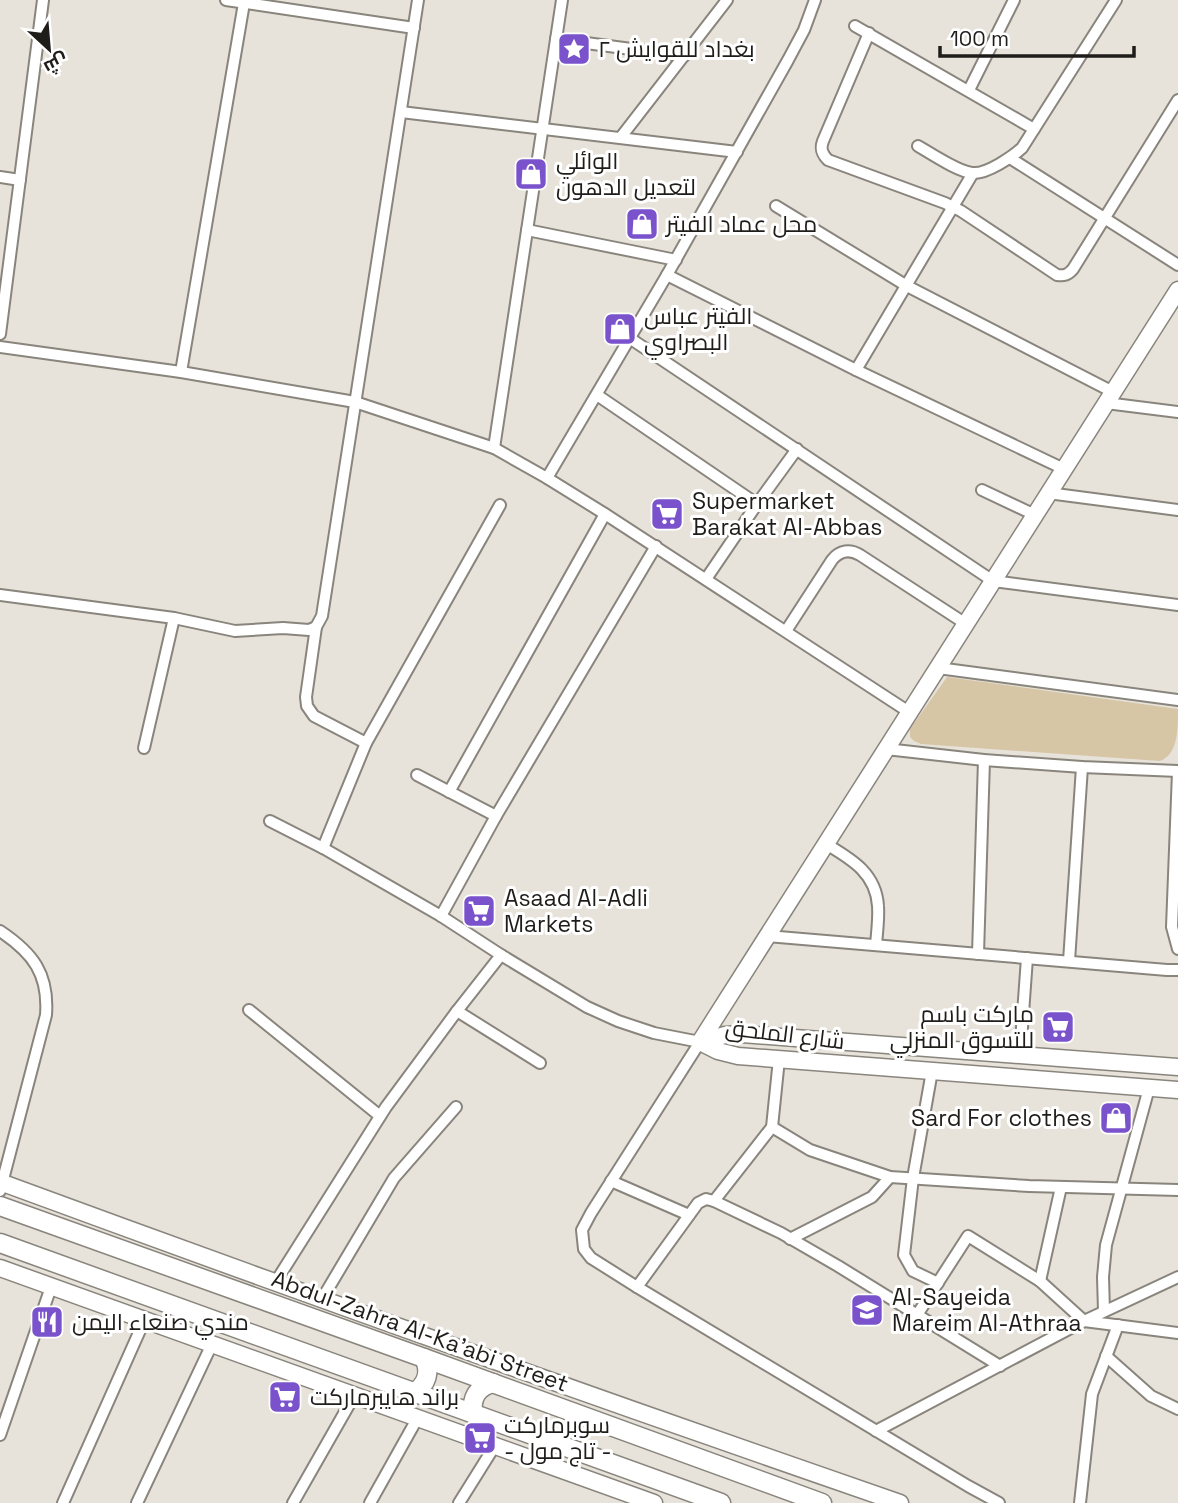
<svg xmlns="http://www.w3.org/2000/svg" width="1178" height="1503" font-family="'Space Grotesk',Cairo,sans-serif">
  <style>
    .green { fill: #d7c6a5 }
    .lines { fill: none; stroke-linecap: round; stroke-linejoin: round }
    .street-casing { stroke: #89857d; stroke-width: 14 }
    .secondary-casing { stroke: #89857d; stroke-width: 19 }
    .primary-casing { stroke: #89857d; stroke-width: 21 }
    .street { stroke: #fff; stroke-width: 10 }
    .secondary { stroke: #fff; stroke-width: 16 }
    .primary { stroke: #fff; stroke-width: 18 }
    .labels { text-anchor: middle; stroke-width: 6; stroke-linejoin: round; paint-order: stroke }
    .poi-label { font-size: 23px; fill: #1f1d1a; stroke: #fff; text-anchor: start }
    .street-label { font-size: 23px; fill: #1f1d1a; stroke: #fff }
  </style>
  <rect width="100%" height="100%" fill="#e7e3da"/>
  <path class="green" d="M947,677L1178,709C1178,730 1178,754 1160,761L921,744L914,741L910,737V729Z"/>
  <g class="lines">
    <defs>
      <g id="street">
        <polyline points="226,0 414,28"/>
        <polyline points="855,26 1034,129"/>
        <path d="M869,33L823,141C820,149 822,154 828,160L945,203L961,211L1057,275C1064,276 1068,275 1073,269L1178,100"/>
        <polyline points="556,39 684,56"/>
        <polyline points="969,90 1014,0"/>
        <polyline points="401,112 737,152"/>
        <polyline points="621,137 727,0"/>
        <path d="M918,146C930,153 960,173 973,173C987,174 1012,157 1022,148L1116,0"/>
        <polyline points="1010,158 1178,265"/>
        <polyline points="0,177 20,180"/>
        <polyline points="776,206 907,286 1113,392"/>
        <polyline points="527,230 676,260"/>
        <polyline points="667,275 856,370 1064,469"/>
        <polyline points="0,334 43,0"/>
        <polyline points="631,339 993,581 1178,605"/>
        <polyline points="0,347 181,372 355,402 494,448 547,478 605,514 909,712"/>
        <polyline points="856,370 973,173"/>
        <polyline points="181,372 244,3"/>
        <polyline points="597,395 757,504"/>
        <polyline points="1106,403 1178,412"/>
        <polyline points="494,448 562,0"/>
        <polyline points="547,478 667,275 788,60 804,30 815,0"/>
        <polyline points="982,490 1035,515"/>
        <polyline points="1048,493 1178,510"/>
        <polyline points="706,579 757,504 797,449"/>
        <polyline points="0,595 174,618 235,631 283,628 309,630 316,627 322,616 418,0"/>
        <polyline points="316,627 306,697 307,706 314,716 366,743"/>
        <path d="M786,631L832,560C840,550 850,549 860,555L966,624"/>
        <polyline points="938,668 1178,700"/>
        <polyline points="144,748 174,618"/>
        <polyline points="886,749 984,760 1082,767 1178,771"/>
        <polyline points="1178,772 1172,927 1178,949"/>
        <polyline points="417,775 496,816"/>
        <polyline points="449,792 605,514"/>
        <polyline points="270,821 323,848 441,916 501,955 587,1007 618,1021 654,1033 700,1042 591,1213 582,1230 584,1249 591,1258 637,1287 968,1486 999,1503"/>
        <path d="M826,844C851,859 876,873 878,906C879,918 877,932 876,945"/>
        <polyline points="323,848 366,743 500,505"/>
        <polyline points="441,916 496,816 656,546"/>
        <path d="M0,931C33,953 49,974 46,1015L0,1191"/>
        <polyline points="767,936 1167,970 1178,970"/>
        <polyline points="978,954 984,760"/>
        <polyline points="1069,961 1082,767"/>
        <polyline points="249,1010 380,1116"/>
        <polyline points="457,1011 540,1063"/>
        <polyline points="1020,1055 1027,958"/>
        <polyline points="932,1071 913,1178 904,1255 913,1271 938,1283"/>
        <polyline points="772,1127 810,1150 890,1177 1029,1186 1178,1190"/>
        <polyline points="611,1181 689,1215"/>
        <polyline points="714,1201 772,1127 779,1059"/>
        <polyline points="790,1239 872,1197 890,1177"/>
        <polyline points="1040,1281 1061,1187"/>
        <polyline points="275,1283 386,1107 457,1011 501,955"/>
        <polyline points="637,1287 698,1203 706,1199 714,1201 781,1233 838,1266 1000,1366"/>
        <polyline points="322,1299 394,1178 456,1107"/>
        <polyline points="1104,1311 1103,1277 1106,1245 1149,1088"/>
        <polyline points="917,1315 968,1236 1040,1281 1084,1321 1178,1333"/>
        <polyline points="1106,1356 1151,1396 1178,1409"/>
        <polyline points="876,1431 1084,1321 1178,1277"/>
        <polyline points="0,1435 51,1287"/>
        <polyline points="63,1503 145,1319"/>
        <polyline points="137,1503 212,1344"/>
        <polyline points="293,1503 354,1396"/>
        <polyline points="370,1503 417,1419"/>
        <polyline points="459,1503 494,1447"/>
        <polyline points="1080,1503 1092,1394 1118,1325"/>
      </g>
      <g id="secondary">
        <polyline points="700,1042 1178,290"/>
        <polyline points="700,1042 718,1051 738,1056 1178,1090"/>
        <polyline points="700,1042 725,1035 742,1034 1178,1067"/>
        <path d="M0,1182C299,1292 599,1399 900,1503"/>
        <polyline points="0,1268 654,1503"/>
      </g>
      <g id="primary">
        <polyline points="0,1206 424,1358 822,1503"/>
        <polyline points="0,1243 721,1503"/>
        <path d="M414,1393C427,1384 431,1372 424,1358"/>
        <path d="M473,1414C471,1398 477,1387 493,1383"/>
      </g>
    </defs>
    <use href="#street" class="street-casing"/>
    <use href="#secondary" class="secondary-casing"/>
    <use href="#primary" class="primary-casing"/>
    <use href="#street" class="street"/>
    <use href="#secondary" class="secondary"/>
    <use href="#primary" class="primary"/>
  </g>
  <defs>
    <symbol id="sight-square" viewBox="-11 -11 22 22"><rect x="-9" y="-9" width="18" height="18" rx="4" fill="#7a53cc" stroke="#fff"/><path d="M0-6L1.8-2.2L6-1.7L2.9 1.2L3.7 5.4L0 3.3L-3.7 5.4L-2.9 1.2L-6-1.7L-1.8-2.2Z" fill="#fff"/></symbol>
    <symbol id="shop-square" viewBox="-11 -11 22 22"><rect x="-9" y="-9" width="18" height="18" rx="4" fill="#7a53cc" stroke="#fff"/><path d="M-5-2.5h2.3a2.7 3.5 0 0 1 5.4 0H5L5.5 6h-11ZM-1.5-2.5h3a1.5 2.3 0 0 0-3 0Z" fill="#fff"/></symbol>
    <symbol id="supermarket-square" viewBox="-11 -11 22 22"><rect x="-9" y="-9" width="18" height="18" rx="4" fill="#7a53cc" stroke="#fff"/><path d="M-6-5.5h2.5l.6 2H6L4.5 2H-2.5L-4.4-4H-6ZM-1.5 3.2a1.3 1.3 0 1 0 .1 0ZM3 3.2a1.3 1.3 0 1 0 .1 0Z" fill="#fff"/></symbol>
    <symbol id="school-square" viewBox="-11 -11 22 22"><rect x="-9" y="-9" width="18" height="18" rx="4" fill="#7a53cc" stroke="#fff"/><path d="M0-5L7-2L0 1L-7-2ZM-4 1L0 2.5L4 1V4Q0 6-4 4Z" fill="#fff"/></symbol>
    <symbol id="restaurant-square" viewBox="-11 -11 22 22"><rect x="-9" y="-9" width="18" height="18" rx="4" fill="#7a53cc" stroke="#fff"/><path d="M-5-6h1v4h1v-4h1v4h1v-4h1v5L-1.5 .5V6h-2V.5L-5-1ZM5-6V6H3V1.5H1.5Q1.5-4 5-6Z" fill="#fff"/></symbol>
  </defs>
  <g fill-rule="evenodd">
    <use href="#sight-square" x="555" y="30" width="38" height="38"/>
    <use href="#shop-square" x="512" y="155" width="38" height="38"/>
    <use href="#shop-square" x="623" y="205" width="38" height="38"/>
    <use href="#shop-square" x="601" y="310" width="38" height="38"/>
    <use href="#supermarket-square" x="648" y="495" width="38" height="38"/>
    <use href="#supermarket-square" x="460" y="892" width="38" height="38"/>
    <use href="#supermarket-square" x="1039" y="1008" width="38" height="38"/>
    <use href="#shop-square" x="1097" y="1099" width="38" height="38"/>
    <use href="#school-square" x="848" y="1291" width="38" height="38"/>
    <use href="#restaurant-square" x="28" y="1303" width="38" height="38"/>
    <use href="#supermarket-square" x="266" y="1378" width="38" height="38"/>
    <use href="#supermarket-square" x="461" y="1419" width="38" height="38"/>
  </g>
  <g class="labels">
    <g class="poi-label">
      <text x="598" y="57">بغداد للقوايش ٢</text>
      <text x="556" y="169">الوائلي<tspan x="556" dy="26">لتعديل الدهون</tspan></text>
      <text x="666" y="232">محل عماد الفيتر</text>
      <text x="644" y="324">الفيتر عباس<tspan x="644" dy="26">البصراوي</tspan></text>
      <text x="692" y="509">Supermarket<tspan x="692" dy="26">Barakat Al-Abbas</tspan></text>
      <text x="504" y="906">Asaad Al-Adli<tspan x="504" dy="26">Markets</tspan></text>
      <text x="1034" y="1022" text-anchor="end">ماركت باسم<tspan x="1034" dy="26">للتسوق المنزلي</tspan></text>
      <text x="1092" y="1126" text-anchor="end">Sard For clothes</text>
      <text x="892" y="1305">Al-Sayeida<tspan x="892" dy="26">Mareim Al-Athraa</tspan></text>
      <text x="72" y="1330">مندي صنعاء اليمن</text>
      <text x="310" y="1405">براند هايبرماركت</text>
      <text x="504" y="1433">سوبرماركت<tspan x="504" dy="26">- تاج مول -</tspan></text>
    </g>
    <g class="street-label">
      <text transform="translate(785 1034) rotate(7)" y="8">شارع الملحق</text>
      <text transform="translate(420 1331) rotate(20)" y="8">Abdul-Zahra Al-Ka'abi Street</text>
    </g>
  </g>
  <g transform="translate(49 49) rotate(154)" stroke="#ffffff" stroke-width="5" paint-order="stroke">
  <path d="M0-5L12 26L0 18L-12 26Z" fill="#1f1d1a"/>
  <text y="-10" font-size="19" font-weight="bold" text-anchor="middle" fill="#1f1d1a">ش</text>
  </g>
  <path d="M940 46v10h194v-10" fill="none" stroke="#1f1d1a" stroke-width="3.5"/>
  <text x="950" y="46" font-size="21" fill="#1f1d1a" stroke="#ffffff" stroke-width="5" paint-order="stroke">100 m</text>
</svg>
